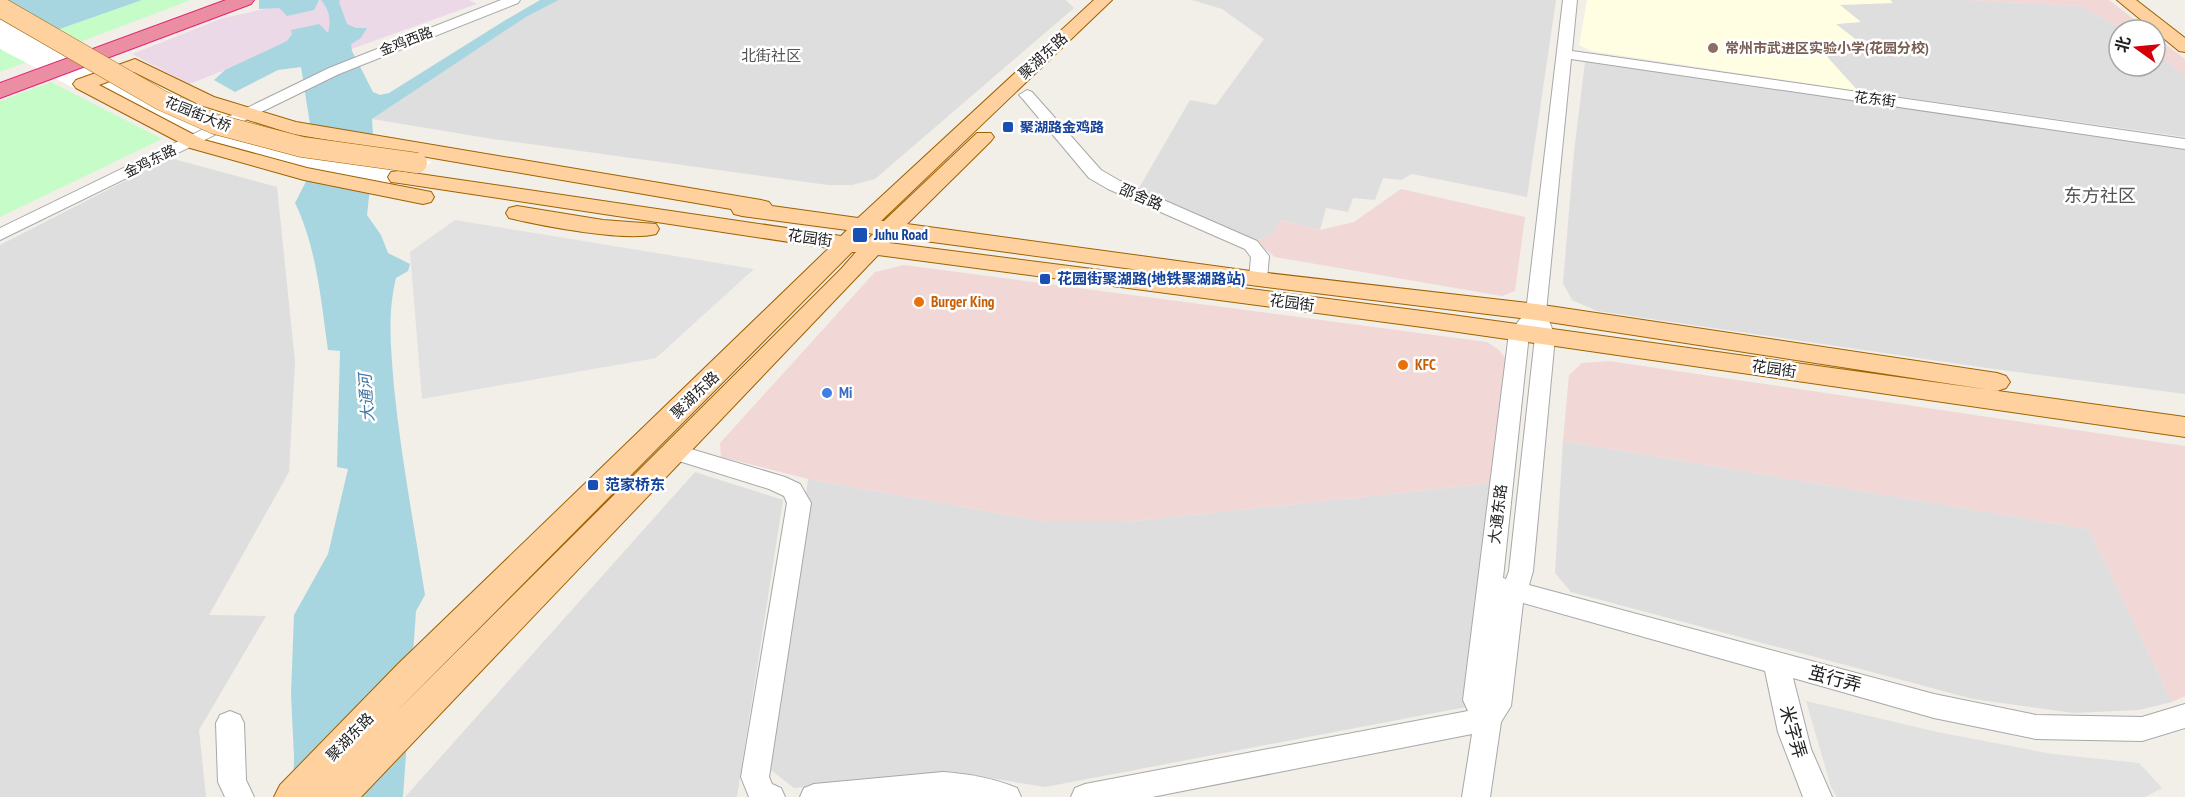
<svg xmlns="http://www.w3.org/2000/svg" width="2185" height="797" font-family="'PT Sans Narrow','Noto Sans SC',sans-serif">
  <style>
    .residential { fill: #dfdede }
    .commercial { fill: #f2d7d7 }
    .industrial { fill: #ebd9e8 }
    .education { fill: #fffee3 }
    .park { fill: #c5fcc7 }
    .parking { fill: #e1e1e1 }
    .water { fill: #a7d6e0 }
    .pier { fill: #fff }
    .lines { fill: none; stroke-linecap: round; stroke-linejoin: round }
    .minor-casing { stroke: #a8a8a8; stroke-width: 2 }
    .major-casing { stroke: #9e6300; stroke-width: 2 }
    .highway-casing { stroke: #e2236d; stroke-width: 2 }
    .minor { fill: #fff; fill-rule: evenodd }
    .major { fill: #ffd19f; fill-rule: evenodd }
    .highway { fill: #eb8ea3; fill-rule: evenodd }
    .major-bridge-casing { stroke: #9e6300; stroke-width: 21; stroke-linecap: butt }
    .major-bridge { stroke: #ffd19f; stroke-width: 20 }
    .education-dot { fill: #8d6e63; stroke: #fff; stroke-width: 2 }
    .transit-dot { fill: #1a4fb4; stroke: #fff; stroke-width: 2 }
    .food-dot { fill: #e8710a; stroke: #fff; stroke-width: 2 }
    .shop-dot { fill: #3f7fe0; stroke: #fff; stroke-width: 2 }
    .labels { text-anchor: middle; stroke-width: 5; stroke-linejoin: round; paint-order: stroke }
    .far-street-label { font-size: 14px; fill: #212121; stroke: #fff }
    .far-education-label { font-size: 14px; font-weight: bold; fill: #785e54; stroke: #fff; text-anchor: start }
    .far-transit-label { font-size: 14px; font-weight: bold; fill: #164399; stroke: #fff; text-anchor: start }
    .far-quarter-label { font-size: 15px; fill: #545454; stroke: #fff }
    .street-label { font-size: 15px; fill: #212121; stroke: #fff }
    .transit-label { font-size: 15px; font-weight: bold; fill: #164399; stroke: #fff; text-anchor: start }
    .food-label { font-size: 15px; font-weight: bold; fill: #c56008; stroke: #fff; text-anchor: start }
    .shop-label { font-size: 15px; font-weight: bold; fill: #366cbe; stroke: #fff; text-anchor: start }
    .water-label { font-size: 16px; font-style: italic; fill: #4378a6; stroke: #fff }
    .quarter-label { font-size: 18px; fill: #545454; stroke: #fff }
    .near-street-label { font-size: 18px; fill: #212121; stroke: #fff }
  </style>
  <rect width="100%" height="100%" fill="#f2eee8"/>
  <g class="residential">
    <polygon points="559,0 1066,0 1074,8 875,179 852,185 828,185 493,139 372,119 526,17"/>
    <polygon points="1192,0 1556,0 1527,197 1412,174 1401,180 1383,178 1375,200 1353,198 1348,212 1326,208 1320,230 1280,220 1274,233 1255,241 1139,188 1190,100 1216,105 1264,39 1222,9"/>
    <polygon points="1890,0 1968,0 2080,6 2126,30 2119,30 2119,66 2155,66 2155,45 2166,51 2163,58 2185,76 2185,137 1858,91 1821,51 1862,45 1835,24 1860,22 1839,4 1893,3"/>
    <polygon points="1585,62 2185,146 2185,394 1987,368 1597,311 1572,300 1563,283 1574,152"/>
    <polygon points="170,158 277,187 295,362 289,472 209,615 266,616 199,730 206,797 0,797 0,245"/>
    <polygon points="1563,441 2089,529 2172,702 2139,710 2074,713 1973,699 1571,592 1555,573"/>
    <polygon points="695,472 783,500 737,797 405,797"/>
    <polygon points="808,479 1048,522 1126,522 1493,483 1466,707 1045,787 973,775 794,788 771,770"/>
  </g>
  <g class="commercial">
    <polygon points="1968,0 2109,0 2148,30 2126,30 2080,6"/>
    <polygon points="2155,36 2185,59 2185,76 2163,58 2166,51 2155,45"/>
    <polygon points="1401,189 1525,217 1515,291 1502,296 1275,257 1255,241 1274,233 1280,220 1320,230 1354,222"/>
    <polygon points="904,265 1487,342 1499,350 1506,359 1493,483 1126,522 1048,522 808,479 721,457 720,443 875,272"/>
    <polygon points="1609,361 2185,446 2185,696 2172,702 2089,529 1563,441 1569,375 1582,363"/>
  </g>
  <polygon class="industrial" points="307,0 469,0 477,4 301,67 225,70 189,84 132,54 223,18"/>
  <polygon class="education" points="1587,0 1890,0 1893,3 1840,5 1861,22 1836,24 1863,45 1822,51 1858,91 1591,51 1579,45"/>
  <g class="park">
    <polygon points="142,0 191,0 0,72 0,50"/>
    <polygon points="51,82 162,139 0,217 0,101"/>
  </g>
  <g class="parking">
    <polygon points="455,220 754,269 656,358 422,399 410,252"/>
    <polygon points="1806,701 1937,732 2052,754 2139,763 2162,788 2145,797 1837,797 1831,787"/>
  </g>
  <g class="water">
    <polygon points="0,0 142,0 0,50"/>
    <polygon points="259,0 319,0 314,10 287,16 279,8 259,9"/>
    <path d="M321,0H340L339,2L347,24L356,28H367L361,38L351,44L352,51L373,92L380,95L389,93L504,21L540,0H559L526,17L372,119L374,151L367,215L381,235L388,253L410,264L408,271L396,278C387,315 391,349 394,387C401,457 414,525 425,595L416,611L403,797H293L294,757L291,694L294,615L328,554L348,469L337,467L340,351L328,350C321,301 317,248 295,203L316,162L301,67L278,70L235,92L214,80L225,70L287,41L292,34L291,30L319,24L328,33C331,20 330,11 321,0Z"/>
  </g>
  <polygon class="pier" points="0,2 171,92 233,118 327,142 432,162 392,192 213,150 140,123 0,49"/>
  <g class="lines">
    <defs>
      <g id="minor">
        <polygon points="501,0 520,0 518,3 339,74 0,240 0,228 329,68"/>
        <path d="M1563,0H1577L1572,51L2185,139V149L1571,59L1546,312L1555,337L1533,571L1529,585L1934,694L2036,715L2142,717L2185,704V728L2142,741L2036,739L1934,718L1793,678L1811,749L1832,797H1803L1778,732L1765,671L1523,603L1511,706L1501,722L1490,797H1462L1472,734L1152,797H1071L1075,788L1085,784L1468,711L1463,700L1509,333L1526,312ZM1532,329L1535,337L1509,571L1506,579L1503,578L1529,334Z"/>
        <polygon points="1027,90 1032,92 1101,170 1120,181 1257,241 1269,256 1267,279 1265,283 1251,283 1249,279 1251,257 1245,249 1108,189 1089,178 1022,98 1019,95"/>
        <polygon points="674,444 785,477 800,484 811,503 769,777 772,784 781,788 785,797 749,797 741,777 787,503 784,496 769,489 666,457 663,452 666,447"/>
        <polygon points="230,711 240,715 244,723 246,780 254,797 225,797 218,782 216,723 220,715"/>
        <path d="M943,772C969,774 993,778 1017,788L1021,797H800L804,788L814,784Z"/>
      </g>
      <g id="major">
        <path d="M1094,0H1112L881,221H884L977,133H991L994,137L991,141L907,224L1258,272L1536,304L1997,373L2006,376L2010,382L2006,388L1997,391L1536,320L1258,286L895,237L889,243L1430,312L2185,417V437L1430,328L878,255L361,797H274L280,785L398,664L829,248L399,183L391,182L388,177L391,172L399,171L841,236L847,230L742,216L734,214L731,209L293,134L200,105L134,72L99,85L204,140L307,168L431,192L434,197L431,202L423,204L304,180L190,148L76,88L73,84L76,80L135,59L214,97L296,122L761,200L769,202L772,206L858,218ZM869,233L873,234L867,240L863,239ZM852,252H856L841,269L397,711Z"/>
        <polygon points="2117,0 2136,0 2185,38 2185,52 2179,51"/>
        <path d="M517,206L603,220L656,224L659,229L656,234C625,242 542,226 509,218L506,213L509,208Z"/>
      </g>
      <polygon id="highway" points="226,0 254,0 251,4 0,98 0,83"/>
    </defs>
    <use href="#minor" class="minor-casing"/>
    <use href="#major" class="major-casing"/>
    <use href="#highway" class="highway-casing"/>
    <use href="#minor" class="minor"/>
    <use href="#major" class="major"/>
    <use href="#highway" class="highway"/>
    <defs>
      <polyline id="major-bridge" points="0,7 161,100 215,124 302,147 417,163"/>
    </defs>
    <use href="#major-bridge" class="major-bridge-casing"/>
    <use href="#major-bridge" class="major-bridge"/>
  </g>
  <circle class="education-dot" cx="1713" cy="48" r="6"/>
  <g class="transit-dot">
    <rect x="1002" y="121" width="12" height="12" rx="3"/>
    <rect x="852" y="227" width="16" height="16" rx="3"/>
    <rect x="1039" y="273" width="12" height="12" rx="3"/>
    <rect x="587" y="479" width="12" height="12" rx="3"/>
  </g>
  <g class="food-dot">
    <circle cx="919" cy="302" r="6"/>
    <circle cx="1403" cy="365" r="6"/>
  </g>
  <circle class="shop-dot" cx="827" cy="393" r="6"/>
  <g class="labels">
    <g class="far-street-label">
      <text transform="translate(406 41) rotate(-21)" y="5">金鸡西路</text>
      <text transform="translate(1875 99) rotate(7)" y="5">花东街</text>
      <text transform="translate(198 114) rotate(22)" y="5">花园街大桥</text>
      <text transform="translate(150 161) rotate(-26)" y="5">金鸡东路</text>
    </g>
    <g class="far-education-label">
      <text x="1725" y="53">常州市武进区实验小学(花园分校)</text>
    </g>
    <g class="far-transit-label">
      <text x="1020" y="132">聚湖路金鸡路</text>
    </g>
    <g class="far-quarter-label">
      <text x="771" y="61">北街社区</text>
    </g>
    <g class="street-label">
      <text transform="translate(1043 56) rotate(-43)" y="5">聚湖东路</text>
      <text transform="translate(1141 197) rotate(23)" y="5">邵舍路</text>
      <text transform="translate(810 238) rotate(8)" y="5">花园街</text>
      <text transform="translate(1292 303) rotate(7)" y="5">花园街</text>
      <text transform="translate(1774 369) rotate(8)" y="5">花园街</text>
      <text transform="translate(695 395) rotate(-44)" y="5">聚湖东路</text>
      <text transform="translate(1498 514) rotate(-83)" y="5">大通东路</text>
      <text transform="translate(350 737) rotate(-46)" y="5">聚湖东路</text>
    </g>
    <g class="transit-label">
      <text x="874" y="240">Juhu Road</text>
      <text x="1057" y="284">花园街聚湖路(地铁聚湖路站)</text>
      <text x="605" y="490">范家桥东</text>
    </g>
    <g class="food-label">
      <text x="931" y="307">Burger King</text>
      <text x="1415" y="370">KFC</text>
    </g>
    <g class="shop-label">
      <text x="839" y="398">Mi</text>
    </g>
    <g class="water-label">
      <text transform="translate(366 398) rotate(-94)" y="6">大通河</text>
    </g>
    <g class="quarter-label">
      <text x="2100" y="202">东方社区</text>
    </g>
    <g class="near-street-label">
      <text transform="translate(1835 679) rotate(15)" y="6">茧行弄</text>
      <text transform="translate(1793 732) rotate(74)" y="6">米字弄</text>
    </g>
  </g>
  <g transform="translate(2137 48) rotate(285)"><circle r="28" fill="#ffffff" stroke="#a6a6a6" stroke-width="1.5"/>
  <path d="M0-4.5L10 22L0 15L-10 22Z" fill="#d2000a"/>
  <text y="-9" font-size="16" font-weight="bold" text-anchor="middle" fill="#212121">北</text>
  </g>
</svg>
